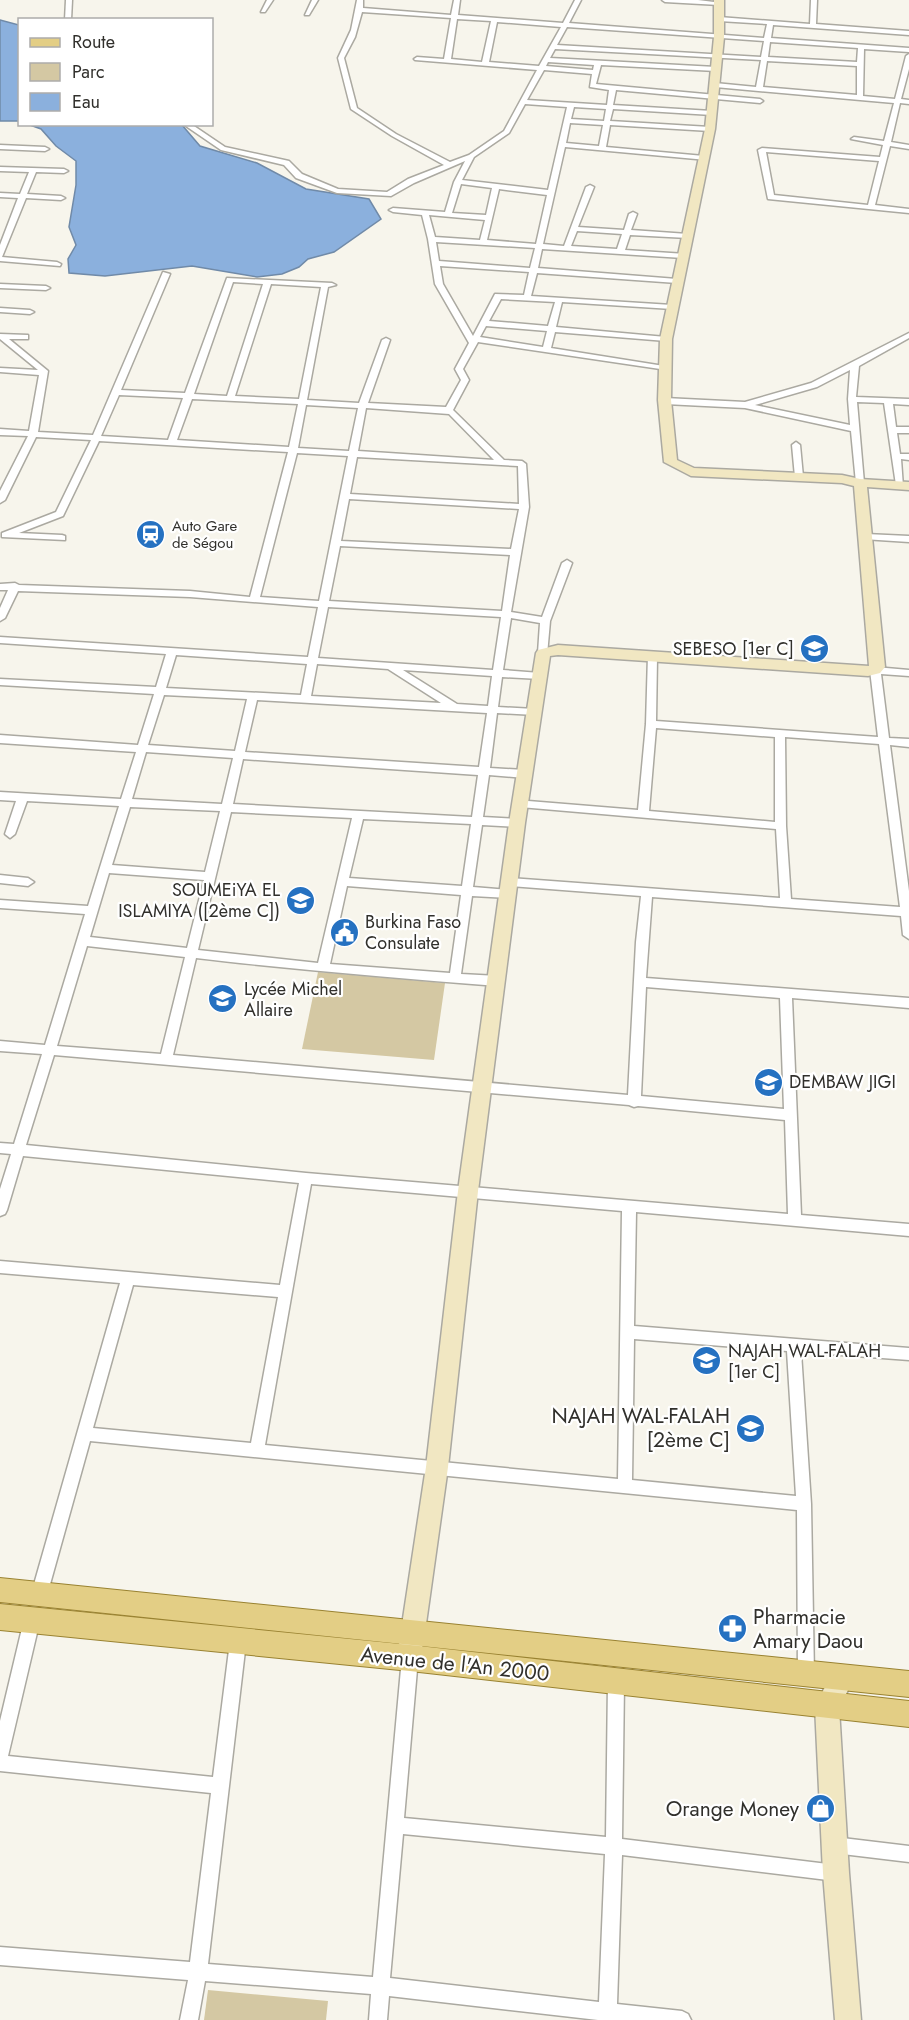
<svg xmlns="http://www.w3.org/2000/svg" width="909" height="2020" font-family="Jost,sans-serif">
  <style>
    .green { fill: #d4c8a3 }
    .water { fill: #8bb0dd; stroke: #708aa8; stroke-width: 1.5 }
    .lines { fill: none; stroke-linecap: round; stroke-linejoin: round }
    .street-casing { stroke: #aba9a1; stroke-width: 3 }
    .secondary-casing { stroke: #aba9a1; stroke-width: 3 }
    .primary-casing { stroke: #998231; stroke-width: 2 }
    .street { fill: #fff; fill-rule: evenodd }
    .secondary { fill: #f1e7c2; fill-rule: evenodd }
    .primary { fill: #e3ce85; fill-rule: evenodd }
    .labels { text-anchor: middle; stroke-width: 4.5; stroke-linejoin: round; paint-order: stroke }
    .far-poi-label { font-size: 15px; fill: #31302c; stroke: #fff; text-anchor: start }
    .poi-label { font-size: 18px; fill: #31302c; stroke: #fff; text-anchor: start }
    .near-poi-label { font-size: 21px; fill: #31302c; stroke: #fff; text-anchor: end }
    .near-street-label { font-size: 21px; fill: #31302c; stroke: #fff }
  </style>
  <rect width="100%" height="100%" fill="#f7f5ec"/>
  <g class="green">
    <polygon points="318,972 445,983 434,1060 302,1049"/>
    <polygon points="208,1990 328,2001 326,2020 204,2020"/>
  </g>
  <g class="water">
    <polygon points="0,20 19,25 19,121 0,121"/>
    <polygon points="30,125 182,125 200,146 257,163 306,189 369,199 381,219 334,252 308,259 299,267 282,274 257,277 192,266 105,276 69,273 68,259 76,245 69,227 76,185 76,161 56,146 41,129"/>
  </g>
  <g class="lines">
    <defs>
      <g id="street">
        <polygon points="66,0 72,0 71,20 65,20"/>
        <polygon points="267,0 273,0 265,12 261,12"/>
        <polygon points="312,0 318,0 309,15 305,15"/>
        <path d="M357,0H363V8L451,15L454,0H460L458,15L563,23L575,0H581L569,23L764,38L767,24L719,21L716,19L719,17L810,24L811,0H817L816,24L909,31V35L773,25L771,38L909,48V52L864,49L863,96L895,99L906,56L909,54V69L901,99L909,100V104L900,103L891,142L909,145V149L890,146L875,205L909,209V213L768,199L758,150L762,148L880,157L883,145L851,139L854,137L884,141L894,103L715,87L712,85L715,83L756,87L761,60L555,49L550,58L716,67L719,69L716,71L601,65L596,84L760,99L763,101L760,103L616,90L613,105L712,111L715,113L712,115L613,109L610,121L710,127L713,129L710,131L610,125L606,147L704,156L708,158L707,160L565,147L543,244L564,246L586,187L590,185L594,187L578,227L624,230L629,214L633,212L637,214L631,230L688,234L692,236L688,238L630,235L625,250L686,254V258H683L542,249L538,268L677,279L681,281L677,283L537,273L531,296L672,305L676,307L672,309L562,302L556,327L666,337L670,339L666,341L555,332L551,348L664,366H667V370L478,342L463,369L469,380L453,410L504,460L522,461L526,464L529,507L511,612L542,617L562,563L567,560L572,563L550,621L547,655L543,656L538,653L540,623L511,618L503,670L540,673L545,676L540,679L502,677L498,707L535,709L540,712L535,715L497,713L490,768L525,770L530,774L525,778L489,775L483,817L517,819L522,823L517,827L482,825L473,887L509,890L515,894L509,898L472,896L461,974L498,976L504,981L498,986C397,978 297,970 196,958L173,1055L628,1095L636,942L641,896L510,886L504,882L510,878L780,898L776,829L520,807L515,803L516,800L638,810L646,724L648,655L652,654L657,657L656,721L878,737L870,670L875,667L909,670V676L881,674L889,738L909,739V747L890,745L909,891V939L903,935L901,916L652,897L646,978L909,998V1008L792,998L801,1215L909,1224V1236L636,1212L634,1326L909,1348V1360L801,1352L811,1504L814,1675L812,1681L806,1683L800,1681L798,1675L797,1510L90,1441L47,1595L44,1600L39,1603L34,1600L31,1595L120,1283L0,1273V1261L280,1285L299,1183L23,1156L7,1210L5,1214L0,1216V1189L11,1154L0,1153V1143L14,1144L42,1054L0,1051V1041L45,1045L85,914L0,908V900L88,906L119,806L27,801L15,834L10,838L5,834L16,801L0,800V792L121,799L136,752L0,743V735L138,745L154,694L0,685V679L156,687L166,654L0,643V637L308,657L318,607L190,597L18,591L5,618L0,621V608L8,590H0V584L15,583L19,585L190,591L250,597L288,452L99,441L63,516L19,533L62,535L65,536V540L2,537V533L56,512L91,440L36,437L5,500L0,503V491L28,436L0,435V429L29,431L39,375L0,372V368L38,370L0,339V334L28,335V339H9L48,371L38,432L93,435L163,272L170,274L121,390L185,393L227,278L332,283L336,285L328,287L307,400L359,403L382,340L386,338L390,340L368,403L446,407L461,380L455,369L469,343L435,284L428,239L422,215L393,212L389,210L393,208L445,212L454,182L465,161L414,183L391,196L337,193L296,178L284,165L221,150L183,124H191L225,147L289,161L302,174L338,189L387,192L408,179L444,165L392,136L351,109L338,58L351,30ZM362,12L451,18L444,59L417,57L414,59L415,60L537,70L504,131L469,155L450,162L396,134L357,108L344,58L355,37ZM457,19L491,21L482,62L451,59ZM497,22L561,27L539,66L489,62ZM567,27L764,41L761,57L557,45ZM770,42L858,48L857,62L768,57ZM767,61L857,66V95L763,87ZM548,62L594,65L593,70L546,66ZM544,70L592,74L590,87L609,90L607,105L527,100ZM525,104L567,107L548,190L462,180L474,157L509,133ZM574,107L606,109L604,121L571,119ZM570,123L603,125L599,146L566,143ZM766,152L879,161L868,205L774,195ZM461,184L492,188L486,215L452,213ZM499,189L547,195L536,244L487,240ZM429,215L485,220L480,240L435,237ZM577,231L622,234L617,249L571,246ZM436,242L535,248L530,268L439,261ZM440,266L529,272L524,295L495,294L473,336L443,284ZM233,282L263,284L227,396L194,394ZM271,284L321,287L299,399L235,396ZM501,299L555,302L548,326L489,321ZM486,326L547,331L543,347L480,337ZM119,395L183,398L168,440L101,436ZM192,399L298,404L289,447L177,440ZM306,405L358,408L349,451L298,448ZM366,408L449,414L494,460L358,451ZM297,453L348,456L319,601L260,597ZM357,457L518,466L519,504L350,494ZM349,499L519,509L511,549L341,541ZM340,546L510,555L502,611L329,601ZM328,607L501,617L493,670L318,658ZM176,655L307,664L301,695L166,688ZM317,664L388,669L441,703L311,696ZM403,670L492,676L488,706L457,704ZM164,695L247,699L235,751L148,745ZM257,700L487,713L479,767L245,752ZM656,728L775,737V822L649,811ZM785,737L879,744L900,907L791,899L786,826ZM146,752L233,758L222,804L132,799ZM243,759L478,775L472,817L233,804ZM130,807L220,811L205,872L112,865ZM231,812L352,818L318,963L198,950ZM363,819L471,824L462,886L349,878ZM109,873L204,880L187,948L90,937ZM347,886L461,895L450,973L330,964ZM87,946L185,957L161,1054L57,1046ZM646,987L780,998L784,1109L641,1096ZM54,1055L629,1105L634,1107L638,1106L785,1120L788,1214L306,1173L26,1145ZM311,1184L622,1211L618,1479L265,1445ZM133,1285L278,1297L251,1443L93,1428ZM634,1339L787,1351L796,1496L632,1480Z"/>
        <polygon points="662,0 698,0 722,3 719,5 665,2"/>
        <polygon points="0,145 45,147 49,149 45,151 0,149"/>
        <polygon points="0,167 64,169 68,171 64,173 36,172 27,194 61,196 65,198 61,200 26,198 2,257 57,262 61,264 60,266 0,261 0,245 18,198 0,197 0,193 20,194 29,172 0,171"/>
        <polygon points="0,284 46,286 50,288 46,290 0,288"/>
        <polygon points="0,308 30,310 34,312 30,314 0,312"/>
        <path d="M909,333V338L859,366L856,397L909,399V405L893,404L896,427H909V433H897L900,454H909V460L901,459L903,487L900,488L896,485L884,403L857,402L864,483L860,486L856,483L851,431L745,408L665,404L661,401L665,398L745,402L811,383ZM850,370L848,399L850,425L755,405L817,387Z"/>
        <polygon points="796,442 800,445 803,477 799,480 795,477 792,445"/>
        <polygon points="866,534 909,536 909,542 863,539 861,537"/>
        <polygon points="0,875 28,878 34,882 28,886 0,883"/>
        <path d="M32,1612L37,1615L40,1620L8,1756L213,1777L230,1642L232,1636L238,1634L244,1636L246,1642L208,1964L373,1977L402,1658L404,1652L410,1650L416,1652L418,1658L404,1818L606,1837L608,1682L610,1676L616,1674L622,1676L624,1682L622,1839L836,1865L842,1867L844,1873L842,1879L836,1881L622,1855L617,2004L682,2011L688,2014L691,2020H598L389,1996L387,2020H369L371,1994L205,1981L198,2020H180L188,1980L0,1965V1947L190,1962L211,1793L0,1771V1721L24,1620L27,1615ZM403,1834L605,1854L599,2002L390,1978Z"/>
        <polygon points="834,1837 909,1846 909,1862 834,1853 828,1851 826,1845 828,1839"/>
      </g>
      <g id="secondary">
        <polygon points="714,0 724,0 724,37 715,129 672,339 671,400 677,460 694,468 842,475 860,479 909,482 909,490 867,487 885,667 880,673 868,676 558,655 550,656 525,823 478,1191 448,1467 423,1645 419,1653 411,1657 403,1653 399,1645 426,1467 458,1191 509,823 536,653 538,650 558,645 869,666 854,486 842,483 691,476 664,462 658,400 660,339 705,129 714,37"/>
        <polygon points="842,1666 850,1670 854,1678 839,1708 849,1873 861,2020 835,2020 823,1873 815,1706 834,1670"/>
      </g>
      <g id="primary">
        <polygon points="0,1578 909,1671 909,1697 0,1602"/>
        <polygon points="0,1604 410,1645 909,1701 909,1727 410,1671 0,1630"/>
      </g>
    </defs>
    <use href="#street" class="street-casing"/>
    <use href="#secondary" class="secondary-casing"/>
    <use href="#primary" class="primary-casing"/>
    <use href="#street" class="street"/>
    <use href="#secondary" class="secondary"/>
    <use href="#primary" class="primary"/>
  </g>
  <defs>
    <symbol id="station-disc" viewBox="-11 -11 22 22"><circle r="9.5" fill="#2571c1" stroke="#fff"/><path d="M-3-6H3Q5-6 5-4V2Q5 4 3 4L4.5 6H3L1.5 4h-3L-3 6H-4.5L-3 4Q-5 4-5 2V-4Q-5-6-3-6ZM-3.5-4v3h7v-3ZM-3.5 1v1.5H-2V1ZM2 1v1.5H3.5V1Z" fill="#fff"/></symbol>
    <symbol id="school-disc" viewBox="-11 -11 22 22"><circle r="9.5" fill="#2571c1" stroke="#fff"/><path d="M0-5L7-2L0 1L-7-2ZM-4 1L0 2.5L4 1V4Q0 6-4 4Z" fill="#fff"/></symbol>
    <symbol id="civic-disc" viewBox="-11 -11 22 22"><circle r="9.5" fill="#2571c1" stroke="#fff"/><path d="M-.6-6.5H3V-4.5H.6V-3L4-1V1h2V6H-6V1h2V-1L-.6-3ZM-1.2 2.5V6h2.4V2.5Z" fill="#fff"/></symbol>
    <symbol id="pharmacy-disc" viewBox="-11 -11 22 22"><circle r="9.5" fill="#2571c1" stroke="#fff"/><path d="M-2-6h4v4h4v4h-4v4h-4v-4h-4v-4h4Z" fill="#fff"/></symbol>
    <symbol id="shop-disc" viewBox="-11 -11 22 22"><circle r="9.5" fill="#2571c1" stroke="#fff"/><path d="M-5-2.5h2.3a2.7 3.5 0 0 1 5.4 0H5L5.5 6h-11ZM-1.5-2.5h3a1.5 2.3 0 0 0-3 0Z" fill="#fff"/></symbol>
  </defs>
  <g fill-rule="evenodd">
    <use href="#station-disc" x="134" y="518" width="33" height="33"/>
    <use href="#school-disc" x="798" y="632" width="33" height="33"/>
    <use href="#school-disc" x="284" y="884" width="33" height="33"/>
    <use href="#civic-disc" x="328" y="916" width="33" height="33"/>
    <use href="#school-disc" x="206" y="982" width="33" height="33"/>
    <use href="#school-disc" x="752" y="1066" width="33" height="33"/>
    <use href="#school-disc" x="690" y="1344" width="33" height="33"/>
    <use href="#school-disc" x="734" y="1412" width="33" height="33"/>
    <use href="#pharmacy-disc" x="716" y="1612" width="33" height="33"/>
    <use href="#shop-disc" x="804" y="1792" width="33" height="33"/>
  </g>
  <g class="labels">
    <g class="far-poi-label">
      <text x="172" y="531">Auto Gare<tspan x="172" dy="17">de Ségou</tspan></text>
    </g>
    <g class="poi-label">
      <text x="794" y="655" text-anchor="end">SEBESO [1er C]</text>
      <text x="280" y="896" text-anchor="end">SOUMEiYA EL<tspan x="280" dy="21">ISLAMIYA ([2ème C])</tspan></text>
      <text x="365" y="928">Burkina Faso<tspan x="365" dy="21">Consulate</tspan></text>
      <text x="244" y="995">Lycée Michel<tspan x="244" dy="21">Allaire</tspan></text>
      <text x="789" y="1088">DEMBAW JIGI</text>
      <text x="728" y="1357">NAJAH WAL-FALAH<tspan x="728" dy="21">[1er C]</tspan></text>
    </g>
    <g class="near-poi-label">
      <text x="730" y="1423">NAJAH WAL-FALAH<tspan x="730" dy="24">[2ème C]</tspan></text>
      <text x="753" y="1624" text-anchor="start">Pharmacie<tspan x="753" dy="24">Amary Daou</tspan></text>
      <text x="799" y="1816">Orange Money</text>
    </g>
    <g class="near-street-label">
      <text transform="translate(455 1664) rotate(6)" y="7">Avenue de l'An 2000</text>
    </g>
  </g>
  <rect x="18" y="18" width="195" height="108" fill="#ffffff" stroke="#adacab" stroke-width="1.5"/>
  <rect x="30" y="38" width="30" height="9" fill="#e3ce85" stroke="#adacab" stroke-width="1.5"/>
  <text x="72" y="48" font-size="18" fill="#31302c">Route</text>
  <rect x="30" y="63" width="30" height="18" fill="#d4c8a3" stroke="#adacab" stroke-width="1.5"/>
  <text x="72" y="78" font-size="18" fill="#31302c">Parc</text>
  <rect x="30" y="93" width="30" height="18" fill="#8bb0dd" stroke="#adacab" stroke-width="1.5"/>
  <text x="72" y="108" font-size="18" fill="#31302c">Eau</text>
</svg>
